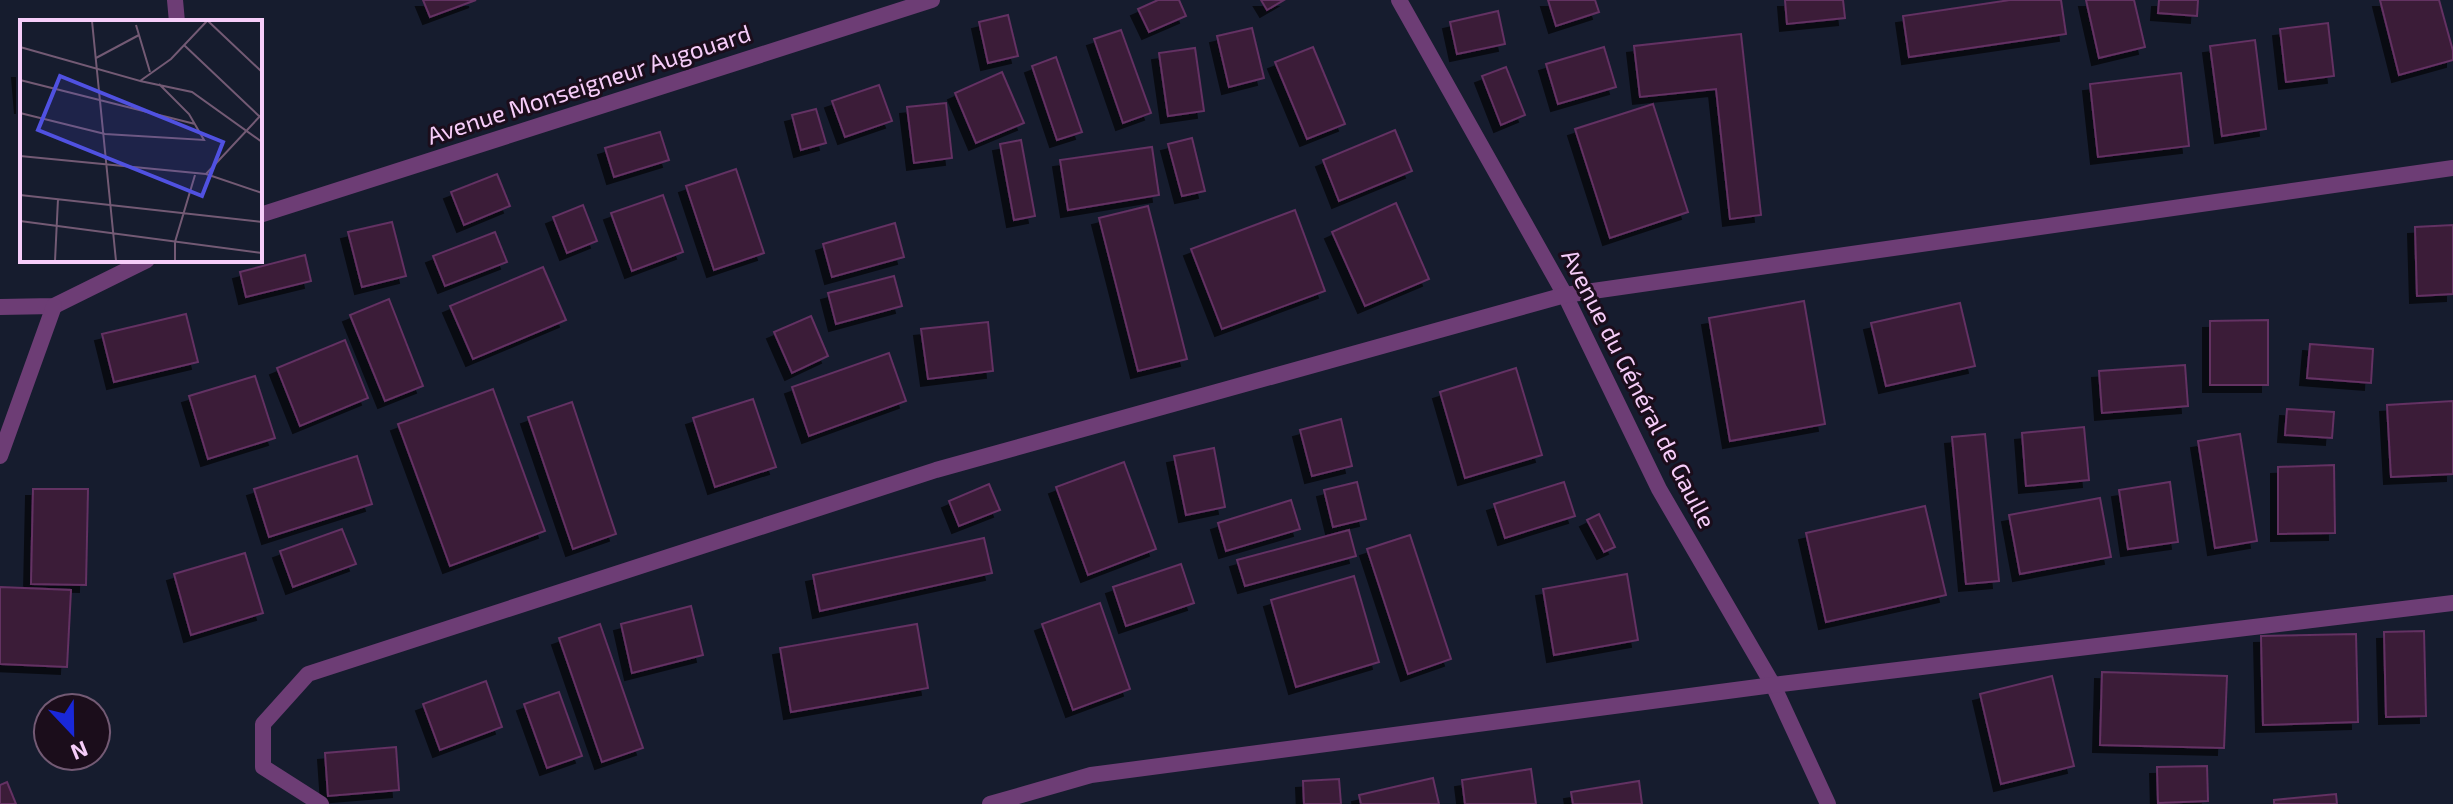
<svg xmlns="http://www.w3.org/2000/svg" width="2453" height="804" font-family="'Exo 2',sans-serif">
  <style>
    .green { fill: #161c2e; fill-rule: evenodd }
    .building { fill: #3a1b39; stroke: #633062; stroke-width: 2; filter: url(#shadow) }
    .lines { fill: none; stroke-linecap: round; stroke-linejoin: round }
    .minor { stroke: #6d3d75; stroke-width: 16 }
    .labels { text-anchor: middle; stroke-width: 6; stroke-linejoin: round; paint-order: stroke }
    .street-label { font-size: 24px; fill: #f6cdf9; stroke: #1b0d1b }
    .inset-road { fill: none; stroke: #735a74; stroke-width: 2 }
    .view { fill: #5051e1; fill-opacity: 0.15; stroke: #5051e1; stroke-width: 4 }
    .inset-edge { fill: none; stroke: #f6cdf9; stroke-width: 4 }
  </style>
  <defs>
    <filter id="shadow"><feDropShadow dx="-7" dy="7" stdDeviation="0" flood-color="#0009"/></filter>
  </defs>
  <rect width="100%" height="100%" fill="#1b0d1b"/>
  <path class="green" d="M0,0H2453V804H0ZM22,22H260V260H22ZM48,708H96V756H48Z"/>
  <g class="building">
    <polygon points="423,0 476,0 430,17"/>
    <polygon points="1158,0 1179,0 1186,16 1149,32 1138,9"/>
    <polygon points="1261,0 1284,0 1267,10"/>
    <polygon points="1548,0 1595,0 1599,12 1556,26"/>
    <polygon points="1785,0 1843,0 1845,18 1787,24"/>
    <polygon points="2010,0 2061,0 2066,34 1909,57 1903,16"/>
    <polygon points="2086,0 2134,0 2145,47 2099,58"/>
    <polygon points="2159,0 2198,0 2197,16 2158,13"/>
    <polygon points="2380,0 2439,0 2453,51 2453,60 2399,75"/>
    <polygon points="1498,11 1505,44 1457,54 1450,22"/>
    <polygon points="1008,15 1018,56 988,63 979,22"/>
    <polygon points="2328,23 2334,76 2286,82 2280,29"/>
    <polygon points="1252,28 1264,78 1229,87 1217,36"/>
    <polygon points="1121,30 1151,113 1123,123 1094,39"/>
    <polygon points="1741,34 1761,215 1730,219 1716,89 1640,97 1634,46"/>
    <polygon points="2255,40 2266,129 2222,136 2210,46"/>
    <polygon points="1313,47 1345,124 1307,139 1275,62"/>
    <polygon points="1604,47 1616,87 1558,104 1546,64"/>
    <polygon points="1195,48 1204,111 1168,116 1159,53"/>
    <polygon points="1056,57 1082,132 1057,140 1032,66"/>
    <polygon points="1506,67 1525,115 1501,125 1482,76"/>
    <polygon points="19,71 22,71 22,107"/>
    <polygon points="1002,72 1024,123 976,143 955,93"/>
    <polygon points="2181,73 2189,146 2098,157 2090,84"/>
    <polygon points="879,85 892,121 845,137 832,101"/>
    <polygon points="946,103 952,158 914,163 907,107"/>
    <polygon points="1653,104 1688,212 1610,238 1575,129"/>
    <polygon points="816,109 826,143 801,150 792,115"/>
    <polygon points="1395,130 1412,171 1339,201 1323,160"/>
    <polygon points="660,132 669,160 614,177 605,148"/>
    <polygon points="1192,138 1205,191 1182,196 1168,144"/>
    <polygon points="1021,140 1035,216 1014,220 1000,144"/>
    <polygon points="1152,147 1159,195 1068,210 1060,160"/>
    <polygon points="736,169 764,253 714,270 686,186"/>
    <polygon points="497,174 510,206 464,225 451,192"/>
    <polygon points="663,195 683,252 632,271 611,213"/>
    <polygon points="1396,203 1429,279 1365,306 1332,232"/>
    <polygon points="583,205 597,241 567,253 553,217"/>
    <polygon points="1148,206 1187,359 1138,371 1099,218"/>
    <polygon points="1295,210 1325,291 1222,329 1191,249"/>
    <polygon points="392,222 406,276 362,287 348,232"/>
    <polygon points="895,223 904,257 832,277 823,244"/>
    <polygon points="2453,225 2453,294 2417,296 2415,227"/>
    <polygon points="495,232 507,262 445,286 433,256"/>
    <polygon points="305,255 311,281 246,297 240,272"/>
    <polygon points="543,267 566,320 473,359 450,306"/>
    <polygon points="894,276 902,306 836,324 828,293"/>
    <polygon points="389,299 423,386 385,401 350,315"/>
    <polygon points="1804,301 1825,424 1730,441 1709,318"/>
    <polygon points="1960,303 1975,366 1886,386 1871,323"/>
    <polygon points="186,314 198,362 114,382 102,334"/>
    <polygon points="811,316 828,356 792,373 774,332"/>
    <polygon points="2268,320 2268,385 2210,385 2210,321"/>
    <polygon points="988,322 993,371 928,379 921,329"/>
    <polygon points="345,340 368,398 300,426 277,368"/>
    <polygon points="2310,344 2373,349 2371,383 2307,378"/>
    <polygon points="889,353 906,401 809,436 792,387"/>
    <polygon points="2185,365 2188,406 2102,413 2099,371"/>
    <polygon points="1516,368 1542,455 1465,478 1440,392"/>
    <polygon points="255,376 275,438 208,459 189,396"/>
    <polygon points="493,389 545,531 450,566 398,424"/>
    <polygon points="753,399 776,467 715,487 693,418"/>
    <polygon points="2453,401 2453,474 2391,477 2387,405"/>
    <polygon points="572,402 616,534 573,549 528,417"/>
    <polygon points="2287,409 2334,412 2332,438 2285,435"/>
    <polygon points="1341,419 1352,466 1312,476 1300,430"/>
    <polygon points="2084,427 2089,480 2026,486 2022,433"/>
    <polygon points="1985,434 1999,581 1966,584 1952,437"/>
    <polygon points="2240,434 2257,541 2215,548 2198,441"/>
    <polygon points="1214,448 1225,507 1186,515 1174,456"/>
    <polygon points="357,456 372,504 269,537 254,489"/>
    <polygon points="1124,462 1156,549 1088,575 1056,487"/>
    <polygon points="2334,465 2335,533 2278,534 2278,467"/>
    <polygon points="1357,482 1366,519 1333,527 1324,490"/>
    <polygon points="1564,482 1575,516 1505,538 1494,504"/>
    <polygon points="2170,482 2178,542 2128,549 2119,490"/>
    <polygon points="989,484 1000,510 959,526 949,501"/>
    <polygon points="33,489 88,489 86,585 31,584"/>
    <polygon points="2100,498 2111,557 2020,574 2009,515"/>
    <polygon points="1291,500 1300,529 1226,551 1218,523"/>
    <polygon points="1925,506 1946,595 1826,622 1806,533"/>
    <polygon points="1599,514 1615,547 1604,552 1587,520"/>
    <polygon points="342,529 356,564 293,587 280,551"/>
    <polygon points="1349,530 1356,556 1245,586 1237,560"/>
    <polygon points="1410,535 1451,659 1408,674 1367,549"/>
    <polygon points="984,538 992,573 820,611 813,575"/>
    <polygon points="245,553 263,613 191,635 174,574"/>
    <polygon points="1181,564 1194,603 1126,626 1113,587"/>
    <polygon points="1627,574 1638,640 1554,655 1543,589"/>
    <polygon points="1354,576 1379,662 1296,687 1271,600"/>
    <polygon points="0,587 71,590 67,667 0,664"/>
    <polygon points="1100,603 1130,689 1073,710 1042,624"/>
    <polygon points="691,606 703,655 632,673 621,624"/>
    <polygon points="600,624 643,748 602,762 559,638"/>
    <polygon points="917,624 928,688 791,712 780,648"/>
    <polygon points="2424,631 2426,716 2386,717 2384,632"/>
    <polygon points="2356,634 2358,722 2263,725 2261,636"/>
    <polygon points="2102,672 2227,676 2224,748 2100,745"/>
    <polygon points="2052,676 2074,766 2001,784 1980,694"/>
    <polygon points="486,681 502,727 440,750 423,704"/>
    <polygon points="559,692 582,756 547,768 524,704"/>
    <polygon points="396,747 399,790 328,796 325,753"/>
    <polygon points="2207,766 2208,801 2158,803 2157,767"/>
    <polygon points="1531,769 1536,804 1465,804 1462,780"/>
    <polygon points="1433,778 1439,804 1361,804 1359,795"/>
    <polygon points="1339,779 1341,804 1304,804 1303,781"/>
    <polygon points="1639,781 1642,804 1573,804 1571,792"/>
    <polygon points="7,782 16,804 0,804 0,785"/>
    <polygon points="2336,794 2337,804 2274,804 2274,800"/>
  </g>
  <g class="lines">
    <g class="minor">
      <polyline points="175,0 177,22"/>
      <polyline points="1399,0 1565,295 1659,489 1773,685 1828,804"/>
      <polyline points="260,215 932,0"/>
      <polyline points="0,307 54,306 147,260"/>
      <polyline points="0,456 54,306"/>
      <polyline points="321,804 263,767 263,724 308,674 936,470 1565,295 2453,168"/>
      <polyline points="990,804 1091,775 1773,685 2453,603"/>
    </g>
  </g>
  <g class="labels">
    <g class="street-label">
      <text transform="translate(589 85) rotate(-18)" y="8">Avenue Monseigneur Augouard</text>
      <text transform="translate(1638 389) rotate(63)" y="8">Avenue du Général de Gaulle</text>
    </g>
  </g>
  <g transform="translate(20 20)">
    <rect width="242" height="242" fill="#1b0d1b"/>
    <path d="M0,1H242V241H0Z" fill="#161c2e"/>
    <path class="inset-road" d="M72,1L96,241M188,1L242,52M116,5L130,52M164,25L239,96M0,27L120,61L151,39L187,1M76,38L119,15M0,60L175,104M120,61L172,72L242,122M0,93L85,114L184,120L169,94L139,64M0,136L186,154L242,173M186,154L242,94M0,175L242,202M0,201L242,233M35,241L38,179M155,241V222L175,155"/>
    <path class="view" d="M40,56L203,122L182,176L18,110Z"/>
    <rect width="242" height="242" class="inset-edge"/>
  </g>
  <g transform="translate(72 732) rotate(158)"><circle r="38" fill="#1b0d1b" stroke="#735a74" stroke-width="2"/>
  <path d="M0-6L14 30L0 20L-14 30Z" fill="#1928d9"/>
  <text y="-12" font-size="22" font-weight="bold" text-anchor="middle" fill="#f6cdf9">N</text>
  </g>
</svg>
